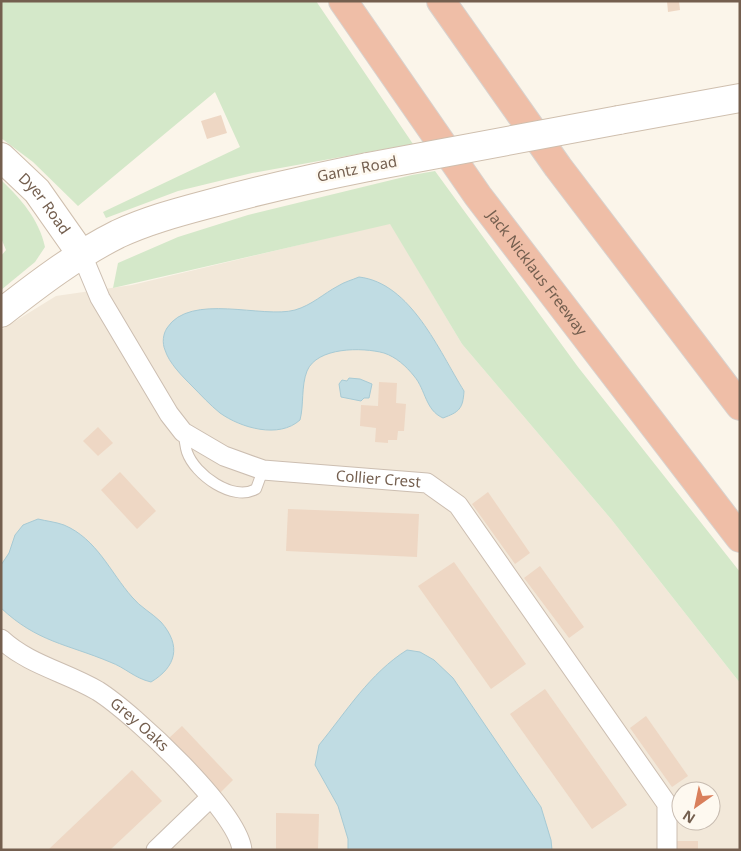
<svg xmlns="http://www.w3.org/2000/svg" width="741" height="851" font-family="'Noto Sans',sans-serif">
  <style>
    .residential { fill: #f2e8d9; fill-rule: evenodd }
    .green { fill: #d4e8c9 }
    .water { fill: #c0dce3; stroke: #a7cad4 }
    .building { fill: #eed7c4 }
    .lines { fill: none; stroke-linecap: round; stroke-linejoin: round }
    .lane-casing { stroke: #ccbeb1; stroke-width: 12 }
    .street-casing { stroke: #ccbeb1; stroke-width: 21 }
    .secondary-casing { stroke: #cfbfae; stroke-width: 30 }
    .highway-casing { stroke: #d8d2ce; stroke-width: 30 }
    .lane { stroke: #fff; stroke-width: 10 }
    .street { stroke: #fff; stroke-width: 19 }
    .secondary { stroke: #fff; stroke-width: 28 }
    .highway { stroke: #efbea7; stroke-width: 28 }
    .secondary-bridge-casing { stroke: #cfbfae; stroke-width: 30; stroke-linecap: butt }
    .secondary-bridge { stroke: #fff; stroke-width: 28 }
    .labels { text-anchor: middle; stroke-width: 5; stroke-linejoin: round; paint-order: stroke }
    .street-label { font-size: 15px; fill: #745f4f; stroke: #fef9f0 }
  </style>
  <rect width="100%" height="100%" fill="#fbf5ea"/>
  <path class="residential" d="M390,223L462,344L611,519L740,683V850H1V330L56,296L132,285ZM681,791H711V821H681Z"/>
  <g class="green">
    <polygon points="1,1 316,1 413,144 252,173 178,191 106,218 103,212 240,147 215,92 78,206 33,162 1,138"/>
    <polygon points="435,171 578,367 740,572 740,683 611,519 462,344 390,224 113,288 118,263 178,237 248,215 412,175"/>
    <path d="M1,180C21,199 39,219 45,247L35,262L1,290V256L6,250L1,238Z"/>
  </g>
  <g class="water">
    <path d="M359,277C411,283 439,351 464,391C463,409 459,412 443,418C425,410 426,390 414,376C406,366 396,357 384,353C362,347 317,347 307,371C301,386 304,405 300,420C279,439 241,428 220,413C210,405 201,395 192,386C182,376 169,363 165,350C162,343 163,334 167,328C190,292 263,319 295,310C312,305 323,294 338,286C344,282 352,280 359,277Z"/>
    <polygon points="349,378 360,379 372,384 369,398 364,398 361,401 341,397 339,384 342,380 347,381"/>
    <path d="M38,519C46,521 56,522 64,525C97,539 110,572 132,597C140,607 152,613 161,622C182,646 176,667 151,682C134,678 126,668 110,662C67,644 37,642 1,608V565L9,553L15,535L23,525Z"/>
    <path d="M407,650L420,652L434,660L453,678L541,807L551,840L552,850H348V839L338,806L315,765L319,745C346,712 370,673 407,650Z"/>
  </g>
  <g class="building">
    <polygon points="667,1 679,1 680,10 668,12"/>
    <polygon points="221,115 227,133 207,139 201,121"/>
    <polygon points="379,382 397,383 396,403 406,404 404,431 398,431 397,440 388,440 388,443 375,442 376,428 360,426 361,405 378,406"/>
    <polygon points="98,427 113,443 98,456 83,441"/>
    <polygon points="120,472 156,511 137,529 101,490"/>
    <polygon points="488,492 530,553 515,564 472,504"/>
    <polygon points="288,509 419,514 417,557 286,551"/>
    <polygon points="454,562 526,664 491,689 418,586"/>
    <polygon points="540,566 584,627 569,638 524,578"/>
    <polygon points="545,689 627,805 592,829 510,714"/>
    <polygon points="646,716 688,776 672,787 630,728"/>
    <polygon points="182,726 233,780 220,793 168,739"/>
    <polygon points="132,770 162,801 110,850 48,850"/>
    <polygon points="276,813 319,814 318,850 276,850"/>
    <rect x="677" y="841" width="21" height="9"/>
  </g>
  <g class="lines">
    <defs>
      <path id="lane" d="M183,433C185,439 185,446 187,452C195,475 233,502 256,489L263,470"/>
      <g id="street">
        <path id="s1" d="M82,255L100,298L169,414L183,432L224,456L263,470L427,483L458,505L667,804V850"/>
        <path id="s2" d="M1,639C29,665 66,672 98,691C133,713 238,811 242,850"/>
        <polyline points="156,850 211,797"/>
      </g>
      <g id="secondary">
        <polyline points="619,120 740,98"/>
        <path id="s3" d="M1,157L37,191L82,255"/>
        <path d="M1,313C38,284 76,255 118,234C146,221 175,213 205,205C259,190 313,178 368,167"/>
      </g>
      <g id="highway">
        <path id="s4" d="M343,1L478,196L740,538"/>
        <polyline points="441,1 558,167 740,406"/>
      </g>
    </defs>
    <use href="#lane" class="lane-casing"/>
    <use href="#street" class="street-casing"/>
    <use href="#secondary" class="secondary-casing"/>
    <use href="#highway" class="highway-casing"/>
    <use href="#lane" class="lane"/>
    <use href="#street" class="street"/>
    <use href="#secondary" class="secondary"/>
    <use href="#highway" class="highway"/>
    <defs>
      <polyline id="secondary-bridge" points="368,167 619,120"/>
    </defs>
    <use href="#secondary-bridge" class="secondary-bridge-casing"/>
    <use href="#secondary-bridge" class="secondary-bridge"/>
  </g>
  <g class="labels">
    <g class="street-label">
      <text transform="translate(357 169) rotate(-11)" y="5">Gantz Road</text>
      <text dy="5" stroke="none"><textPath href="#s3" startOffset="64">Dyer Road</textPath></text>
      <text dy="5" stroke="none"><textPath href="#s4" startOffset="334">Jack Nicklaus Freeway</textPath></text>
      <text dy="5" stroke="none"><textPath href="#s1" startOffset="409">Collier Crest</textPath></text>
      <text dy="5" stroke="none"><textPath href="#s2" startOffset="164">Grey Oaks</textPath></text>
    </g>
  </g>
  <rect width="741" height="851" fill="none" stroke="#745f4f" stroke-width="5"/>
  <g transform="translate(696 806) rotate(213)"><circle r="24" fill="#fef9f0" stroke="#c7bbb0"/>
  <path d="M0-4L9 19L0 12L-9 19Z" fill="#d97f5b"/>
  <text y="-8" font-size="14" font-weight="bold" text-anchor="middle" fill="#745f4f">N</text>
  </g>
</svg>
